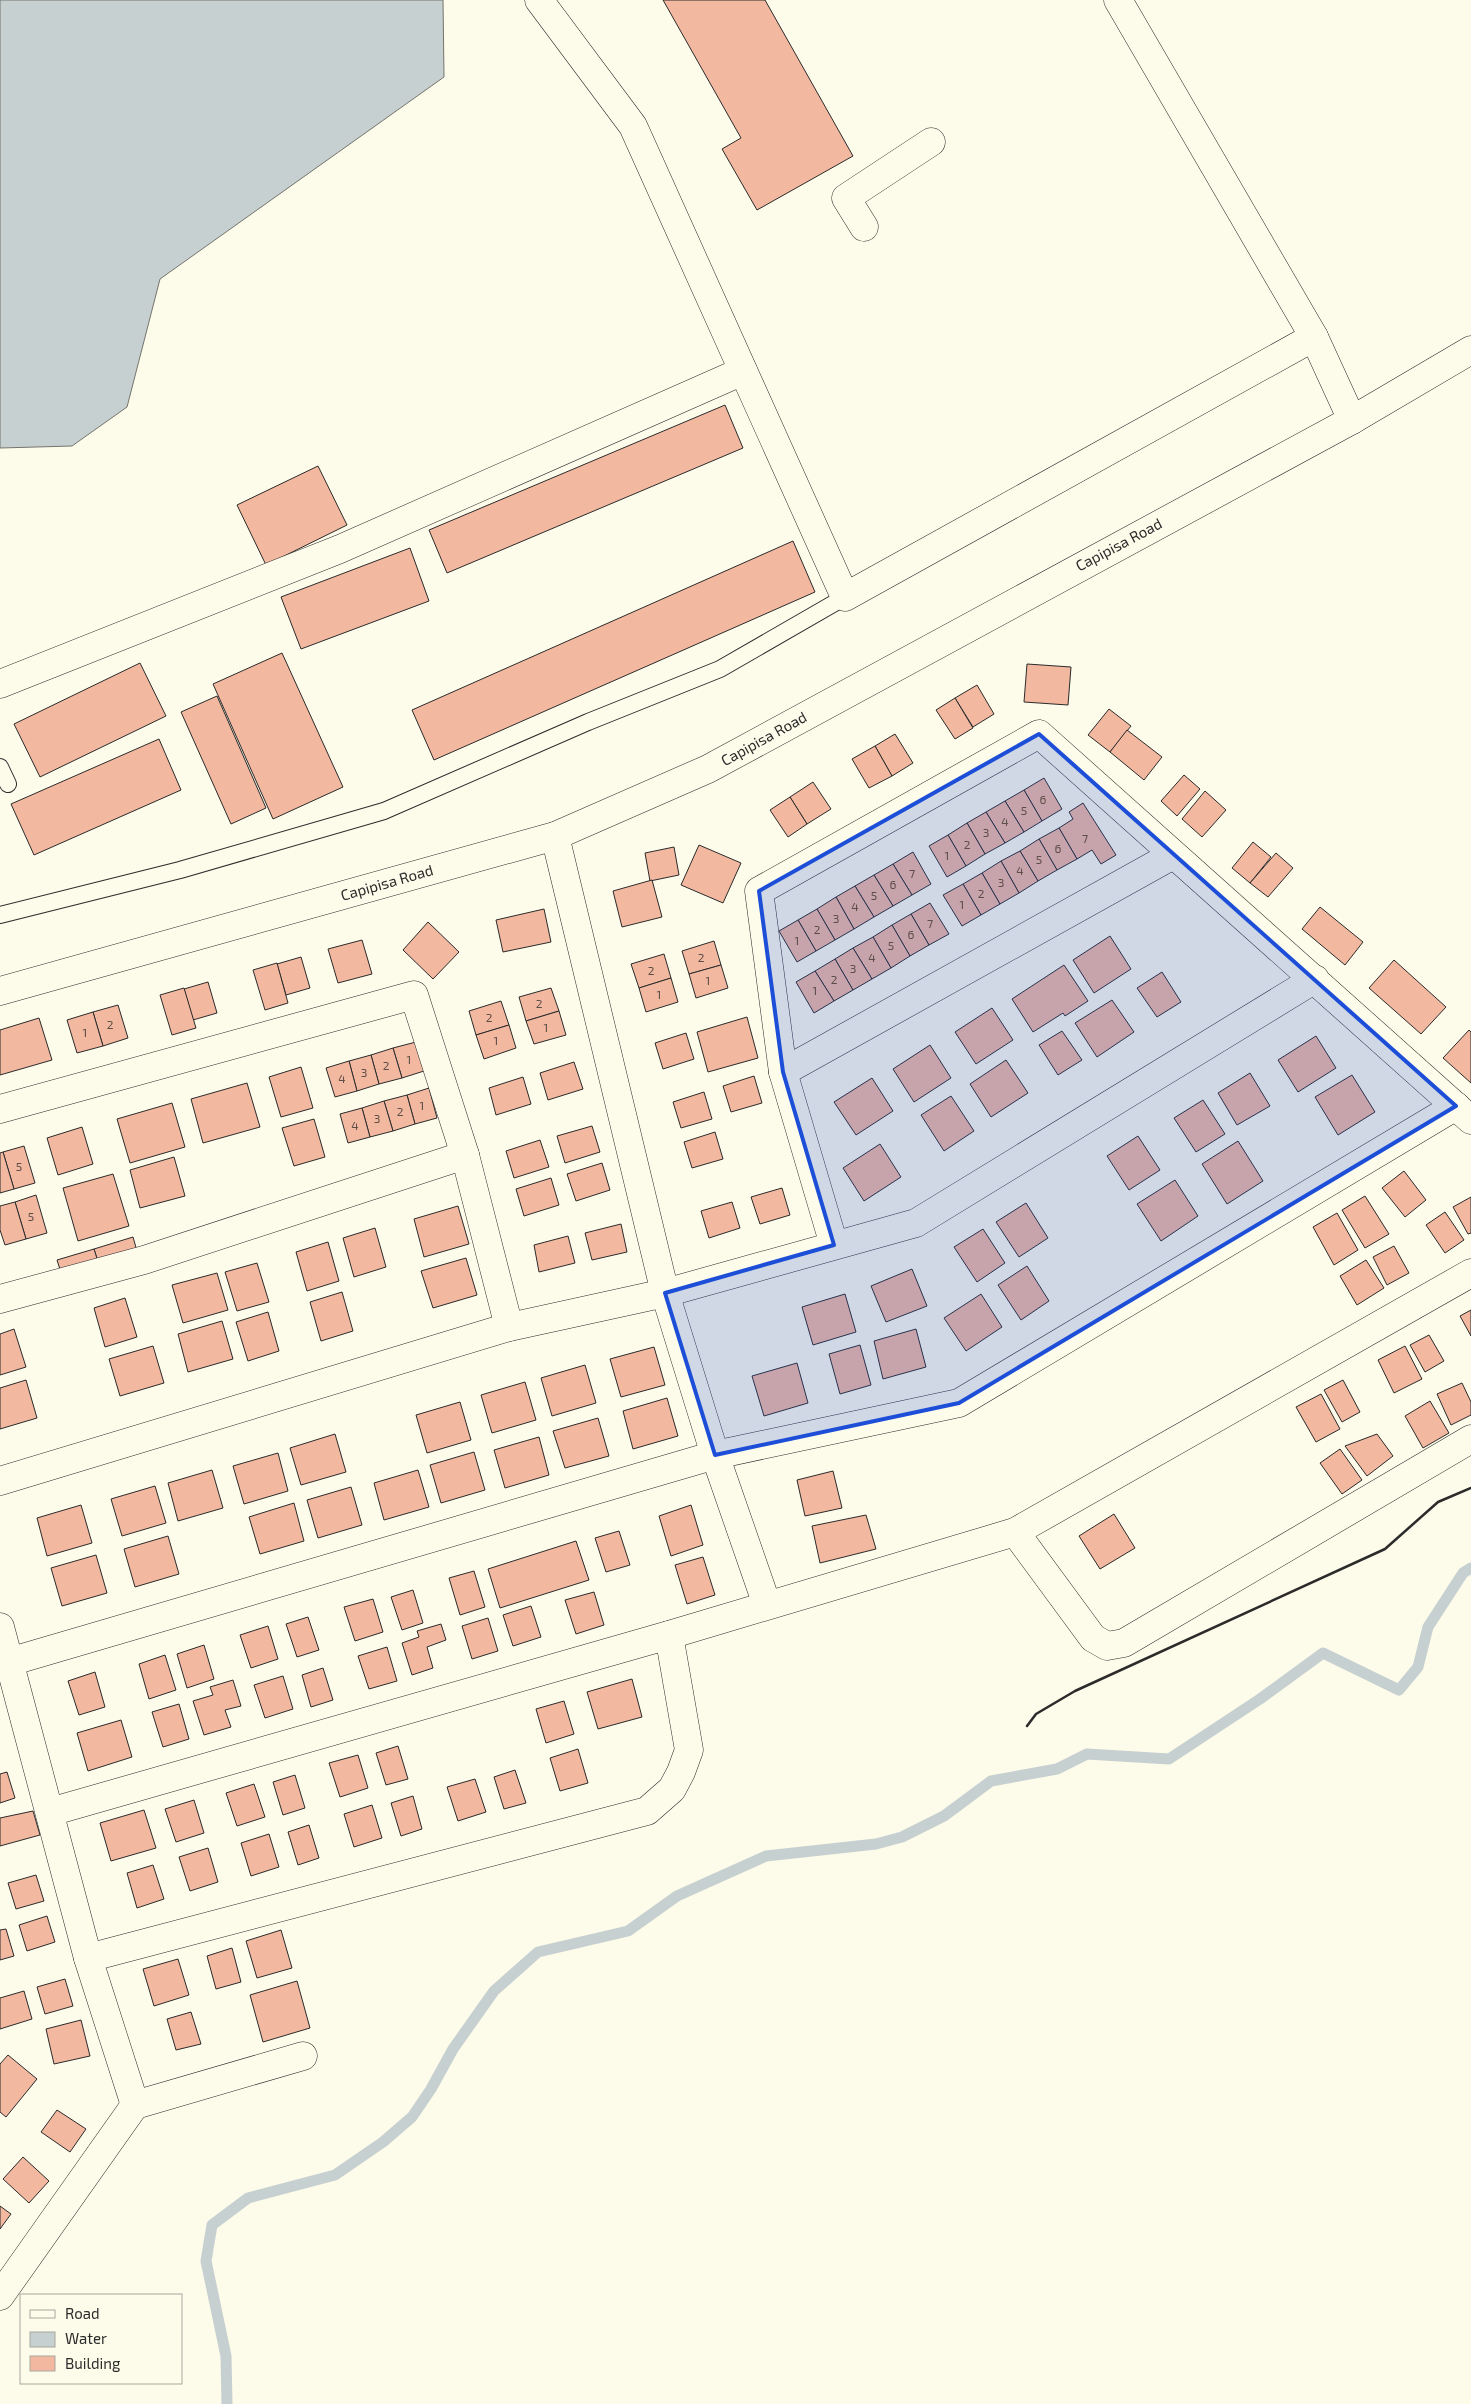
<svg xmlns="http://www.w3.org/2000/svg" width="1471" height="2404" font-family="'Exo 2',sans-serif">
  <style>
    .water { fill: #c7d0d0; stroke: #74746e }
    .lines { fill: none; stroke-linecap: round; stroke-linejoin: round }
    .stream { stroke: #c7d0d0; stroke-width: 11 }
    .building { fill: #f2b8a0; stroke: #2b2b2b }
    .service-casing { stroke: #2b2b2b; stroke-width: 18 }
    .minor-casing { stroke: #2b2b2b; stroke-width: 29 }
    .secondary-casing { stroke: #2b2b2b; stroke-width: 29 }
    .service { stroke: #fdfbea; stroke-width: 16 }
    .minor { stroke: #fdfbea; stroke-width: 28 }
    .secondary { stroke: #fdfbea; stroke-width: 28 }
    .wall { stroke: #2b2b2b; stroke-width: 2.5 }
    .marked { fill: #1d4ed8; fill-opacity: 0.2; stroke: #1d4ed8; stroke-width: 4; stroke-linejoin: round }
    .labels { text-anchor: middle; stroke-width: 4; stroke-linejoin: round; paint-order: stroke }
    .number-label { font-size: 12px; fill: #5d4e48 }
    .street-label { font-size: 15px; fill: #2b2b2b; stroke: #fdfbea }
  </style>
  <rect width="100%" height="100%" fill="#fdfbea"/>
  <polygon class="water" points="0,0 443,0 444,77 160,279 127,407 72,446 0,448"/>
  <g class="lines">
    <polyline class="stream" points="227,2404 226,2356 206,2261 212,2225 248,2198 335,2175 383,2142 412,2117 431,2089 453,2049 494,1991 538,1952 628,1931 677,1896 766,1856 876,1844 902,1837 944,1816 991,1781 1057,1769 1087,1754 1169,1759 1260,1699 1323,1653 1399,1690 1418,1667 1428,1627 1463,1573 1471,1568"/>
  </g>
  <g class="building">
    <polygon points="663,0 765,0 853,156 757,210 722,149 741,138"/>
    <polygon points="725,405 743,448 447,573 429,530"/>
    <polygon points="318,466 347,525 266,565 237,505"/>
    <polygon points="793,541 815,592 434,760 412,710"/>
    <polygon points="410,548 429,601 301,649 281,597"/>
    <polygon points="282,653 343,787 273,819 213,684"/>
    <polygon points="140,663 166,716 40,777 14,724"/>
    <polygon points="1027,664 1071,667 1068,705 1024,702"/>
    <polygon points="977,685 994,714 973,727 955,698"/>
    <polygon points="217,696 266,808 231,824 181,712"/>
    <polygon points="955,698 973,728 955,739 936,710"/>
    <polygon points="1109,709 1131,726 1110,752 1088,735"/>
    <polygon points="1127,730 1162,757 1144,780 1110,752"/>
    <polygon points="895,734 913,763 892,776 875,746"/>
    <polygon points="159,739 181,790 34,855 11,804"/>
    <polygon points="875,746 892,776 869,788 852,759"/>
    <polygon points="1184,775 1200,789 1177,816 1161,801"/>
    <polygon points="1044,778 1062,809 1042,821 1024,790"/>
    <polygon points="813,782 831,809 807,824 790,797"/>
    <polygon points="1024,790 1042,821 1024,832 1005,801"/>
    <polygon points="1205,791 1226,810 1202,837 1182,819"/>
    <polygon points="790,797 807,824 788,837 770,810"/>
    <polygon points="1005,801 1024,832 1005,843 986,812"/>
    <polygon points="1083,803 1116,855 1101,864 1092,850 1077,859 1059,828 1073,819 1069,812"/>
    <polygon points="986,812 1005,843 985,854 967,823"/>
    <polygon points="967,823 985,854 966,866 948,835"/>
    <polygon points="1059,828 1077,859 1057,870 1039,839"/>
    <polygon points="948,835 966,866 947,877 929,846"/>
    <polygon points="1039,839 1057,870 1038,881 1020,851"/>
    <polygon points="1253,842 1271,857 1250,883 1232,868"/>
    <polygon points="699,845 741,863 723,903 681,885"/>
    <polygon points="674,847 679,875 650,881 645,853"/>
    <polygon points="1020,851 1038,881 1019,893 1001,861"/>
    <polygon points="913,852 931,884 912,895 893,864"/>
    <polygon points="1276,853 1293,868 1268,897 1250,883"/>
    <polygon points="1001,861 1019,893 1000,904 982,873"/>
    <polygon points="893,864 912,895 893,906 874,875"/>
    <polygon points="982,873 1000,904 981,915 963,884"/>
    <polygon points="874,875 893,906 874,917 855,886"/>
    <polygon points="652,880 662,917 622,927 613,891"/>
    <polygon points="963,884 981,915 962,926 943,895"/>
    <polygon points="855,886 874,917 854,929 836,897"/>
    <polygon points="836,897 854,929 835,940 817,909"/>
    <polygon points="930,903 949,934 929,945 911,914"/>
    <polygon points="1320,907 1363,942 1345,965 1302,929"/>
    <polygon points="544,909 551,942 503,952 496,920"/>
    <polygon points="817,909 835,940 816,951 798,920"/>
    <polygon points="911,914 929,945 910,956 892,925"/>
    <polygon points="798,920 816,951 797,962 779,931"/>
    <polygon points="428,922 459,952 433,979 403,950"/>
    <polygon points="892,925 910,956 891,968 873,937"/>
    <polygon points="1110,936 1131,969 1094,993 1073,960"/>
    <polygon points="873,937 891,968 872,979 853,948"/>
    <polygon points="362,940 372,974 338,983 328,949"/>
    <polygon points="714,941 721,965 689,974 682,951"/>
    <polygon points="853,948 872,979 853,990 835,959"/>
    <polygon points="664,954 671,978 639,988 631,964"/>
    <polygon points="301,957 310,988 286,995 277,964"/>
    <polygon points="835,959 853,990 834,1001 815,971"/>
    <polygon points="1394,960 1446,1007 1421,1034 1369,988"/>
    <polygon points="277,963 288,1003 265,1010 253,970"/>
    <polygon points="721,965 728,988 696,998 689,974"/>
    <polygon points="1064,965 1088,1001 1065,1016 1063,1013 1033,1032 1012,999"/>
    <polygon points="815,971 834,1001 814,1013 796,982"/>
    <polygon points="1162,972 1181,1002 1157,1017 1137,988"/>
    <polygon points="671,978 678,1002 646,1012 639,988"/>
    <polygon points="208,982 217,1013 193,1020 184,989"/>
    <polygon points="184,988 196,1028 172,1035 160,995"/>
    <polygon points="551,988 559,1011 526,1021 519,997"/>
    <polygon points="1112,1000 1134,1032 1097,1057 1075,1023"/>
    <polygon points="501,1001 509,1025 476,1035 469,1011"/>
    <polygon points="118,1005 128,1038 103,1046 93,1012"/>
    <polygon points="992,1008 1013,1040 976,1064 955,1032"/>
    <polygon points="559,1011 566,1035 534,1044 526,1021"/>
    <polygon points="93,1012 103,1046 77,1053 67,1020"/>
    <polygon points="747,1017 758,1058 708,1072 697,1032"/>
    <polygon points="39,1018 52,1060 0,1075 0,1030"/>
    <polygon points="509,1025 516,1048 484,1059 476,1035"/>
    <polygon points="1469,1030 1471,1032 1471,1083 1443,1058"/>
    <polygon points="1062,1031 1082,1060 1058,1075 1039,1045"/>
    <polygon points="686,1033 694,1059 663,1069 655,1043"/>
    <polygon points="1316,1036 1336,1068 1298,1092 1278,1060"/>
    <polygon points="416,1042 424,1071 402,1078 393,1048"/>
    <polygon points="930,1045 951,1078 914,1102 893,1069"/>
    <polygon points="393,1048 402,1078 379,1084 371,1055"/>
    <polygon points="371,1055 379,1084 357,1091 349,1061"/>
    <polygon points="1006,1060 1028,1093 991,1117 970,1084"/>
    <polygon points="349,1061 357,1091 335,1097 326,1068"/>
    <polygon points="574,1062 583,1089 548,1100 540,1073"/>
    <polygon points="301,1067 313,1108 281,1117 269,1077"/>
    <polygon points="1250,1073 1270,1106 1237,1125 1218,1093"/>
    <polygon points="1352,1075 1375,1112 1338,1135 1315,1097"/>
    <polygon points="754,1076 762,1103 731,1112 723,1086"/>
    <polygon points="523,1077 531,1104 496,1115 489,1088"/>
    <polygon points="872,1078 893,1111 856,1135 834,1102"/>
    <polygon points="247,1083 260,1127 203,1143 191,1099"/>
    <polygon points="429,1088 437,1118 415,1124 407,1095"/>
    <polygon points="704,1092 712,1119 681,1128 673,1102"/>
    <polygon points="407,1095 415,1124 393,1131 384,1101"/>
    <polygon points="951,1096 974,1131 944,1151 921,1115"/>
    <polygon points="1203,1100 1225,1134 1196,1152 1174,1118"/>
    <polygon points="384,1101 393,1131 370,1137 362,1108"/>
    <polygon points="172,1103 185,1147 130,1163 117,1119"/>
    <polygon points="362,1108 370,1137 348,1143 340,1114"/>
    <polygon points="314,1119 325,1157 294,1166 282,1128"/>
    <polygon points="592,1126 600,1152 565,1163 557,1136"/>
    <polygon points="82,1127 93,1164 58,1175 47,1138"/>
    <polygon points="715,1132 723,1159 692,1168 684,1142"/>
    <polygon points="1138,1136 1160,1170 1129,1190 1107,1156"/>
    <polygon points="540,1140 549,1167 514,1178 506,1151"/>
    <polygon points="1238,1141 1263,1181 1227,1204 1202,1164"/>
    <polygon points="880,1144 901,1177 864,1201 843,1168"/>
    <polygon points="24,1146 35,1183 14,1189 3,1152"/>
    <polygon points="3,1152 14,1189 0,1193 0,1153"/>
    <polygon points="174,1157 185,1196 140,1208 130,1170"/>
    <polygon points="602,1163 610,1190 576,1201 567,1174"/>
    <polygon points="1404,1171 1426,1200 1405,1217 1382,1188"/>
    <polygon points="113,1174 129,1226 78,1241 63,1188"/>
    <polygon points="551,1178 559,1205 524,1216 516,1189"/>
    <polygon points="1175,1180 1198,1216 1161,1241 1137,1204"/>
    <polygon points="782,1188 790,1215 760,1224 751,1197"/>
    <polygon points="36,1195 47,1233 26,1239 15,1202"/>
    <polygon points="1365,1196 1389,1234 1365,1248 1342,1210"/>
    <polygon points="1471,1197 1471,1233 1468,1234 1453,1207"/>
    <polygon points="15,1202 26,1239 5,1245 0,1230 0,1206"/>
    <polygon points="732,1202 740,1228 709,1238 701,1211"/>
    <polygon points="1026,1203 1048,1238 1019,1257 996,1222"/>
    <polygon points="458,1206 469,1244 424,1257 414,1219"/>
    <polygon points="1445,1212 1464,1240 1445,1253 1426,1225"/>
    <polygon points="1337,1213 1358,1250 1334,1265 1313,1227"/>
    <polygon points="621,1224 627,1252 592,1260 585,1233"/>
    <polygon points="375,1228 386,1267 354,1277 343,1238"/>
    <polygon points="983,1229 1005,1263 977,1282 954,1247"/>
    <polygon points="568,1236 575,1263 539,1272 534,1245"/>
    <polygon points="133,1237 139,1258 100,1269 94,1249"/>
    <polygon points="328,1242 339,1281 307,1291 296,1252"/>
    <polygon points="1394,1246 1409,1273 1387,1285 1373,1257"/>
    <polygon points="94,1249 100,1268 63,1279 57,1260"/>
    <polygon points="466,1258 477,1295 433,1308 421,1271"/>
    <polygon points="1366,1260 1384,1288 1357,1305 1340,1276"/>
    <polygon points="257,1263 269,1302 237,1311 225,1272"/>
    <polygon points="1027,1266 1049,1301 1021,1320 998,1285"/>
    <polygon points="912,1269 927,1306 886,1322 871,1286"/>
    <polygon points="217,1273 228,1310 183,1323 172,1285"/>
    <polygon points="342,1292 353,1331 321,1341 310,1302"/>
    <polygon points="845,1294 856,1332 813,1345 802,1307"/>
    <polygon points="981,1294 1002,1327 966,1351 944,1318"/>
    <polygon points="125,1298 137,1337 105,1347 94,1308"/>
    <polygon points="1471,1310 1471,1336 1460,1316"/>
    <polygon points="268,1312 279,1351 248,1361 236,1322"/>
    <polygon points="222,1321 233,1359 188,1372 178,1334"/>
    <polygon points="14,1329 26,1367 0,1375 0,1334"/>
    <polygon points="916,1329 926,1367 883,1379 874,1341"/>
    <polygon points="1429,1335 1444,1361 1425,1372 1410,1345"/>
    <polygon points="860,1345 871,1385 840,1394 829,1354"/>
    <polygon points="153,1346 164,1383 120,1396 109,1359"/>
    <polygon points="1405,1346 1422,1379 1394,1393 1378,1360"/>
    <polygon points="654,1347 665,1385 621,1397 610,1359"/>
    <polygon points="797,1363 808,1403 764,1416 752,1376"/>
    <polygon points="585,1365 596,1403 552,1416 541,1378"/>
    <polygon points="26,1380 37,1418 0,1429 0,1388"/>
    <polygon points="1343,1380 1360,1412 1342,1422 1324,1390"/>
    <polygon points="525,1382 536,1420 492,1433 481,1395"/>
    <polygon points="1462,1383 1471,1402 1471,1415 1451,1425 1437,1394"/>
    <polygon points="1321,1394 1340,1429 1316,1442 1296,1407"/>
    <polygon points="667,1398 678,1436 633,1449 623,1411"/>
    <polygon points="1430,1401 1449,1433 1423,1448 1405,1416"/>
    <polygon points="460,1402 471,1440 427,1453 416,1415"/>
    <polygon points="598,1418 609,1456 565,1468 553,1431"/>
    <polygon points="335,1434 346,1472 301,1485 290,1448"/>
    <polygon points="1377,1434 1393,1456 1367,1476 1345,1446"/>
    <polygon points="539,1437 549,1475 505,1488 494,1450"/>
    <polygon points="1340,1449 1362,1480 1342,1494 1320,1463"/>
    <polygon points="474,1452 485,1490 441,1503 430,1465"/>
    <polygon points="278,1453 288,1491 244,1504 233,1466"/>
    <polygon points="212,1470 223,1508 178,1521 168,1483"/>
    <polygon points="418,1470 429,1507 384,1520 374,1483"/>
    <polygon points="833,1471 842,1508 805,1516 797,1480"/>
    <polygon points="155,1486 166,1523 122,1536 111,1499"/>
    <polygon points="351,1487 362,1525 318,1538 307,1500"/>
    <polygon points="294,1503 304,1541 260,1554 249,1517"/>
    <polygon points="81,1505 92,1543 47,1556 37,1518"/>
    <polygon points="691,1505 703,1545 671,1556 659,1516"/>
    <polygon points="1114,1514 1135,1548 1100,1569 1079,1536"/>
    <polygon points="866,1515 876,1549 820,1563 812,1526"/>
    <polygon points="619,1531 630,1565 606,1572 595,1538"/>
    <polygon points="168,1536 179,1574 135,1587 124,1549"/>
    <polygon points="576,1541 589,1580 500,1608 488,1569"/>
    <polygon points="96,1555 107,1593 62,1606 51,1568"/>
    <polygon points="703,1557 715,1595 687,1604 675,1565"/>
    <polygon points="474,1571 485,1607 460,1615 449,1578"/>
    <polygon points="413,1590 423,1623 402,1630 391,1597"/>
    <polygon points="594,1592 604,1625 576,1634 565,1600"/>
    <polygon points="373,1599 383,1632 355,1641 344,1607"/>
    <polygon points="531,1606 541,1637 513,1646 503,1615"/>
    <polygon points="308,1617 319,1650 297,1657 286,1624"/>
    <polygon points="488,1618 498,1651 472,1659 462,1626"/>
    <polygon points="441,1624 446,1640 427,1647 433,1668 412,1675 402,1643 419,1637 417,1631"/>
    <polygon points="268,1626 278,1659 251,1668 240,1635"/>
    <polygon points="204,1645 214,1679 187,1688 177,1654"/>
    <polygon points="387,1647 397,1681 369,1689 358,1656"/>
    <polygon points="165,1655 176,1690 149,1699 139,1664"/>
    <polygon points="323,1668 333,1700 311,1707 302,1675"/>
    <polygon points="95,1672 105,1707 79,1715 68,1681"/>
    <polygon points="283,1676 293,1709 265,1718 254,1685"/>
    <polygon points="632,1679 642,1717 598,1729 587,1692"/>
    <polygon points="233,1680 241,1706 225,1710 231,1727 204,1735 193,1701 213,1695 210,1687"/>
    <polygon points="564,1701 574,1734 546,1743 536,1709"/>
    <polygon points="179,1704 189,1739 163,1747 152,1712"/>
    <polygon points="121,1720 132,1757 88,1771 77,1733"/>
    <polygon points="398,1746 408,1779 386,1785 376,1753"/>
    <polygon points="578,1749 588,1783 560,1791 550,1758"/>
    <polygon points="358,1755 368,1788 340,1797 329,1763"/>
    <polygon points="515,1770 526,1803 504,1809 494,1777"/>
    <polygon points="7,1772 15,1798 0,1803 0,1774"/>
    <polygon points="295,1775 305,1808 283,1815 273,1782"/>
    <polygon points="475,1779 486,1812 458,1821 447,1787"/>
    <polygon points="254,1784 265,1817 237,1826 226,1793"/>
    <polygon points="413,1796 422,1829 401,1836 391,1803"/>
    <polygon points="194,1800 204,1833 176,1842 165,1809"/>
    <polygon points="372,1805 382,1838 354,1847 344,1814"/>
    <polygon points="144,1810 156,1848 111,1861 100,1823"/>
    <polygon points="33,1811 40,1835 0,1846 0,1818"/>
    <polygon points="309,1825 319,1858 298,1865 288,1832"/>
    <polygon points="269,1834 279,1867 251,1876 241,1843"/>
    <polygon points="208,1848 218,1882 190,1891 179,1857"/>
    <polygon points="153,1865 164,1899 137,1908 127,1873"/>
    <polygon points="36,1875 44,1901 16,1909 8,1883"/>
    <polygon points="47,1916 55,1942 27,1951 19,1925"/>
    <polygon points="6,1929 14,1956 0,1960 0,1930"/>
    <polygon points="281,1930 292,1968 257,1978 246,1941"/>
    <polygon points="232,1948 241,1982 216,1989 207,1956"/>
    <polygon points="178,1959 189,1995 154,2006 143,1969"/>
    <polygon points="65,1979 73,2006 45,2014 37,1987"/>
    <polygon points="297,1981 310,2028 263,2042 250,1995"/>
    <polygon points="24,1991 32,2019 0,2029 0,1998"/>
    <polygon points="191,2012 201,2044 176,2050 167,2019"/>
    <polygon points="81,2020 90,2056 54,2064 46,2029"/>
    <polygon points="8,2055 37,2079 6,2117 0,2112 0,2064"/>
    <polygon points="57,2110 86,2129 70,2152 41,2132"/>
    <polygon points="23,2157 49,2181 29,2203 3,2179"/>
    <polygon points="0,2206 11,2214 0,2229"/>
  </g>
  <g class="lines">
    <defs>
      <g id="service">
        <polyline points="0,767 8,784"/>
        <polyline points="0,915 180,870 384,811 588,722 720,669 845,597"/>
      </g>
      <g id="minor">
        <polyline points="539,0 633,126 845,597 1314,337"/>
        <polyline points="1118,0 1314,337 1352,420"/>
        <polyline points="864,227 846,198 931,142"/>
        <polyline points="0,684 340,549 743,371"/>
        <polyline points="555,836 665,1293 715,1455 767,1605"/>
        <polyline points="783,1072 1173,855"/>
        <polyline points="0,1109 414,995 465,1155 509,1327"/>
        <polyline points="834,1245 783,1072 759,891 1039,734 1471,1120"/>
        <polyline points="0,1299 144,1260 465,1155"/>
        <polyline points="0,1481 509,1327 665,1293 916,1223 1315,979"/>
        <polyline points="1015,1532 1093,1638 1107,1646 1124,1643 1471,1439"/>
        <polyline points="0,1627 88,1958 135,2105"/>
        <polyline points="9,1662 715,1455 959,1403 1456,1106"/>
        <polyline points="50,1812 669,1635 1015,1532 1471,1273"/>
        <polyline points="88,1958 647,1811 672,1789 681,1772 689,1750 669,1635"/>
        <polyline points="0,2296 135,2105 303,2056"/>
      </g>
      <polyline id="secondary" points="0,991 555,836 708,769 1352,420 1471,350"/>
    </defs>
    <use href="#service" class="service-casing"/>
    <use href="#minor" class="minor-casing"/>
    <use href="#secondary" class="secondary-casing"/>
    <use href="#service" class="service"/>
    <use href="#minor" class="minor"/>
    <use href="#secondary" class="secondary"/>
    <polyline class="wall" points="1027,1726 1036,1714 1075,1691 1385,1549 1438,1502 1471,1488"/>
  </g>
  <path class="marked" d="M1039,734L1456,1106L959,1403L715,1455L665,1293L834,1245L783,1072L759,891Z"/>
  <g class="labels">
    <g class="number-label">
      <text x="1043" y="804">6</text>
      <text x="1024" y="815">5</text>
      <text x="1005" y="826">4</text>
      <text x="986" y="837">3</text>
      <text x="1085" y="843">7</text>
      <text x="967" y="849">2</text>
      <text x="1058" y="853">6</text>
      <text x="947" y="860">1</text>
      <text x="1039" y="864">5</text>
      <text x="1020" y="875">4</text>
      <text x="912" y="878">7</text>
      <text x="1001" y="887">3</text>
      <text x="893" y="889">6</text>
      <text x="981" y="898">2</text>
      <text x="874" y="900">5</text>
      <text x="962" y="909">1</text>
      <text x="855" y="911">4</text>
      <text x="836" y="923">3</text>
      <text x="930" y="928">7</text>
      <text x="817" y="934">2</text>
      <text x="911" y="939">6</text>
      <text x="797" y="945">1</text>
      <text x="891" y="950">5</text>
      <text x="701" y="962">2</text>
      <text x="872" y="962">4</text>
      <text x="853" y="973">3</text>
      <text x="651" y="975">2</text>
      <text x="834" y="984">2</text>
      <text x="708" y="985">1</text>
      <text x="815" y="995">1</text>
      <text x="659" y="999">1</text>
      <text x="539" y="1008">2</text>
      <text x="489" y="1022">2</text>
      <text x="110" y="1029">2</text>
      <text x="546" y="1032">1</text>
      <text x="85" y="1037">1</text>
      <text x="496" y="1045">1</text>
      <text x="409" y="1064">1</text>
      <text x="386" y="1070">2</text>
      <text x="364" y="1077">3</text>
      <text x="342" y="1083">4</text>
      <text x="422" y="1110">1</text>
      <text x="400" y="1116">2</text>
      <text x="377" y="1123">3</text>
      <text x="355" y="1130">4</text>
      <text x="19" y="1171">5</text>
      <text x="31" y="1221">5</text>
    </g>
    <g class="street-label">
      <text transform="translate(1119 545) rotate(-28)" y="5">Capipisa Road</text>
      <text transform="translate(764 739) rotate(-29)" y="5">Capipisa Road</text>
      <text transform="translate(387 883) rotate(-16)" y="5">Capipisa Road</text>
    </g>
  </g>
  <rect x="20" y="2294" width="162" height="90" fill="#fdfbea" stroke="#a9a89e"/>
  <rect x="30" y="2310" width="25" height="8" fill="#fdfbea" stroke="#a9a89e"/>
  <text x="65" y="2319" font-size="15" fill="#2b2b2b">Road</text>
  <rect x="30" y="2332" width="25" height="15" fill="#c7d0d0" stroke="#a9a89e"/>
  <text x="65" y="2344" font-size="15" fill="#2b2b2b">Water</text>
  <rect x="30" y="2356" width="25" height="15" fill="#f2b8a0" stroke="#a9a89e"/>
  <text x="65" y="2369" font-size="15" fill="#2b2b2b">Building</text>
</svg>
